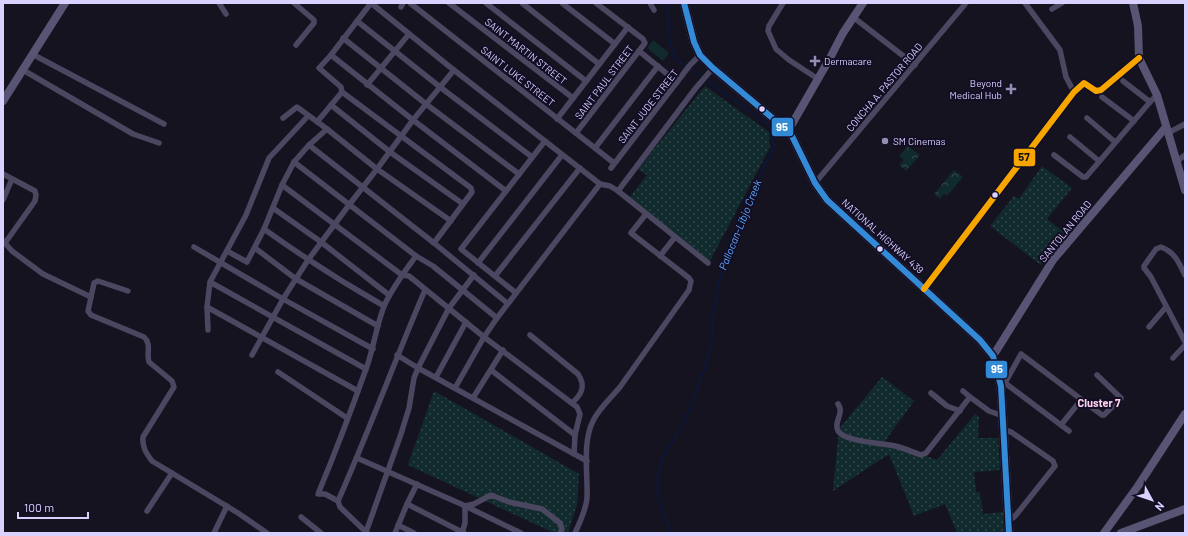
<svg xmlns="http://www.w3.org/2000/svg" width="1188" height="536" font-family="Barlow,sans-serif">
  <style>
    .grass { fill: url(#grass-dots) }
    .park { fill: url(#park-crowns) }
    .pitch { fill: #112a2d }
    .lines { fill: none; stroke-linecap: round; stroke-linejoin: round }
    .stream { stroke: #091840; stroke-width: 1.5 }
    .street { stroke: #4b4761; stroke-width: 5.5 }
    .secondary { stroke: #585473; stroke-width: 8 }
    .primary { stroke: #5f5172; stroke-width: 9 }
    .bus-1-casing { stroke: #130e25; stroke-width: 9 }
    .bus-2-casing { stroke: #130e25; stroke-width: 9 }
    .bus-1 { stroke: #338bd7; stroke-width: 6 }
    .bus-2 { stroke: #f7a600; stroke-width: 6 }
    .poi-dot { fill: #958eb1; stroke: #130e25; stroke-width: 1.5 }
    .bus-dot { fill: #dad1ff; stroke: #130e25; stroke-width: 1.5 }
    .labels { text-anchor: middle; stroke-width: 4; stroke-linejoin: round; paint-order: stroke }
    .street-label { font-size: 10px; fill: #dad1ff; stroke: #130e25 }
    .poi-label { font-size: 10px; fill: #dad1ff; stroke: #130e25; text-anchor: start }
    .water-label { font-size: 11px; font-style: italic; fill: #5fa9ff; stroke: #130e25 }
    .neighbourhood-label { font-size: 11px; font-weight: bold; fill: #ffd3ec; stroke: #130e25 }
    .line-badge { stroke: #130e25; stroke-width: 1.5 }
    .badge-label { font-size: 11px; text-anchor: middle; font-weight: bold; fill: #fff }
    .pale-badge-label { font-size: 11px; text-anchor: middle; font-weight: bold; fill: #111 }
  </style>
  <defs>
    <pattern id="grass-dots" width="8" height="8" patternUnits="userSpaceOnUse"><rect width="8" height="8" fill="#112a2d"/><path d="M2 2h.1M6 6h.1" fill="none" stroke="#33484c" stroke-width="1.8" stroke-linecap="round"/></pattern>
    <pattern id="park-crowns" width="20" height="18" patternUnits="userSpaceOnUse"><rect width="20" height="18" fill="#112a2d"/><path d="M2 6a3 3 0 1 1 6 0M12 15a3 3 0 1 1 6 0" fill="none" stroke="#33484c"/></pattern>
  </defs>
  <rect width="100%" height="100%" fill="#161320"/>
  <g class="grass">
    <polygon points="705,86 769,132 770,147 710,261 629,198 647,175 638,169"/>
    <polygon points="1042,166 1072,188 1047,219 1065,233 1041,265 990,226 1014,196 1019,199"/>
    <polygon points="882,377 914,401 885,441 937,460 975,414 979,417 978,438 998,438 1000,470 974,472 976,492 980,492 983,514 1003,512 1004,533 957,533 945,504 914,516 889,454 833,491 839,429"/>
    <polygon points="434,391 579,474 577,505 568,533 554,533 408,465"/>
  </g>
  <g class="park">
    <polygon points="908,146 920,155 906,171 899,165 904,160 899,156"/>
    <polygon points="954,170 963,177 947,196 944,194 940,199 934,194"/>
  </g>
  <polygon class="pitch" points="653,40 669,53 663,61 647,48"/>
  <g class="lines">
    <g class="stream">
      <path d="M666,3C669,16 668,50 676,59C679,62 683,64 687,66"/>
      <polyline points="690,68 703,78"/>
      <polyline points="671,533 658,498 658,477 662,458 683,425 705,368 713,336 713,317 721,272 734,242 753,192 774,146 770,126 706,80"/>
    </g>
    <g class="street">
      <polyline points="219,3 226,14"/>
      <polyline points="294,3 314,20 314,23 296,45"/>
      <polyline points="371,3 450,67 600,184 610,186 618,191 708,263"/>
      <polyline points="371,3 331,55 319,68 341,87 342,92 471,188 472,192 434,243"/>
      <polyline points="410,3 614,163"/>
      <polyline points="449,3 573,98"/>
      <polyline points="486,3 586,81"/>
      <polyline points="522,3 599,64"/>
      <polyline points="562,3 615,44"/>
      <polyline points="650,3 654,10"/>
      <polyline points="783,3 769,26 768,31 776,49 789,60 818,79"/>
      <polyline points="1025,3 1060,50 1066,77 1074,92"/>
      <polyline points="401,7 403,3"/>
      <polyline points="1052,9 1062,3"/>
      <polyline points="853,17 915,65"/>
      <polyline points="357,21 440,87 532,157"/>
      <polyline points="343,38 426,104 519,174"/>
      <polyline points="639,51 677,82"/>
      <polyline points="32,54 164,124"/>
      <polyline points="331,55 413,120 506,191"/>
      <polyline points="23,70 133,134 159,143"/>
      <polyline points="1123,81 1150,102"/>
      <polyline points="367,85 409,34"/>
      <polyline points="1102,97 1134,121"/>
      <polyline points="331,105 390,152 463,204"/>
      <polyline points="283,118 297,107 327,129 377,169 451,221"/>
      <polyline points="1087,118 1115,142"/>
      <polyline points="557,119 628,27"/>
      <polyline points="317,122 342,92"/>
      <polyline points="576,133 645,43 643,39 596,3"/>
      <polyline points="1168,133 1185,124"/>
      <polyline points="1070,137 1099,161"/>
      <polyline points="309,145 434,243 507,303"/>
      <polyline points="595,148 658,66"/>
      <polyline points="1054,155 1083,177 1086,177 1150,102 1157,95"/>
      <polyline points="294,162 416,256 433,266 497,318"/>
      <polyline points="1176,162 1185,155"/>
      <polyline points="611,168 690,65 700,55"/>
      <polyline points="3,174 35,191 36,195 35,201 5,243"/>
      <polyline points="815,183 966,3"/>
      <polyline points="282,185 402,275 409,276 484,337 577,407 580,414 575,435 574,454"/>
      <polyline points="618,191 695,89 713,68"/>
      <polyline points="3,200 12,179"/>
      <polyline points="273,208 321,242 389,295"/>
      <path d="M264,229C303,257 342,282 384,306"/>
      <polyline points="3,241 12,251 43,274 91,297"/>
      <polyline points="194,247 283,299 373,349"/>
      <polyline points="255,248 296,279 378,326"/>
      <polyline points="227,251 247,262 264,229 282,185 294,162 309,145 327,129"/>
      <polyline points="660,256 675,237"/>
      <polyline points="478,263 562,155"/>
      <path d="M1185,275C1179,263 1175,252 1161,247L1156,249L1144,266V268L1151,277L1185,342"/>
      <polyline points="495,276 580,168"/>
      <polyline points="210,282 366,369"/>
      <polyline points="924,289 1074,92 1084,83 1096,91 1101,90 1139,58"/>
      <path d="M128,291L98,281L94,283L88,311L91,315L144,337C152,344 146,353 149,362L172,381L174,387L143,437C142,447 146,453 152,461L238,513L267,533"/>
      <polyline points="516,293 461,249 545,141"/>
      <polyline points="207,307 358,391"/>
      <polyline points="1149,327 1166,307"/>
      <polyline points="208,330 207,307 210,282 246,215 269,158 308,116"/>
      <path d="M530,335L578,374C586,386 582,394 572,403"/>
      <polyline points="252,355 283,299 308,260 349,205 377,169 413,120 454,70"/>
      <polyline points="397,355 418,368 587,461"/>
      <polyline points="1173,358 1185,345"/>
      <polyline points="491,370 575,435"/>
      <polyline points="278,372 347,418"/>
      <polyline points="436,377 466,322"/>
      <polyline points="1005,383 1069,431"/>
      <polyline points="1001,386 1005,383 1021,354 1102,415 1104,415 1121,398 1097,375"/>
      <polyline points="455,388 484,337 497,318 600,184"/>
      <polyline points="963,391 970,397"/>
      <polyline points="931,393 947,406 960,411"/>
      <polyline points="473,398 503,350"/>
      <path d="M838,404C845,413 833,422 838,431C845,442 882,443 895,446C904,448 912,452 921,455L926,453L970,397L989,411L1003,416"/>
      <polyline points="1061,425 1081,400"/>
      <polyline points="1004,430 1011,432 1053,461 1055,466 1016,515 1013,518 1008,518"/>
      <polyline points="357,458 461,504 521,533"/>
      <path d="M338,501C369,431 395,360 425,290"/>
      <polyline points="407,504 464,533"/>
      <polyline points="147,511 172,473"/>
      <polyline points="301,517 321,533"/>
      <polyline points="398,525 414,533"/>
      <polyline points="366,532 401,434 409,408 414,378 418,368 449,308 474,275"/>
      <polyline points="214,533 227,506"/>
      <path d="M367,533L340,507L338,501L325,494H318C335,453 351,411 366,369C374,348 376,325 385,304C393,287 405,271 416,256"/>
      <polyline points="395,533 407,504 417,484"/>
      <polyline points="462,533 465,523 465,506 474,504 491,495 509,502 542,509 560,523 562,529 560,533"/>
      <path d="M575,533C580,522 586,510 587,498C588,474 582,443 593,421C599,408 611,398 620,387L689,290L691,281L689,278L631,233L646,214"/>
    </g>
    <g class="secondary">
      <polyline points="1133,3 1138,26 1139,58 1157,95 1185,190"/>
      <polyline points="3,101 65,3"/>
      <polyline points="788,131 830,58 843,33 863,3"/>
      <polyline points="993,356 1053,260 1166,127"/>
      <polyline points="1104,533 1138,486 1185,414"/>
      <polyline points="1121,533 1185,509"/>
    </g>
    <polyline class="primary" points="684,3 694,42 700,55 713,68 776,121 792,136 815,183 827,200 980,340 993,356 1001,386 1009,533"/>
    <defs>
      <polyline id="bus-1" points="684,3 694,42 700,55 713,68 776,121 792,136 815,183 827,200 980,340 993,356 1001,386 1009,533"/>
      <polyline id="bus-2" points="924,289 1074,92 1084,83 1096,91 1101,90 1139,58"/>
    </defs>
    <use href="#bus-1" class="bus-1-casing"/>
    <use href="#bus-2" class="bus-2-casing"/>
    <use href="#bus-1" class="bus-1"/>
    <use href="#bus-2" class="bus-2"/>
  </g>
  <g class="poi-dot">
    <path d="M813 55h4v4h4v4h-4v4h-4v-4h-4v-4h4z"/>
    <path d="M1009 83h4v4h4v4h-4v4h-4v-4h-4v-4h4z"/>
    <circle cx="885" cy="141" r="4"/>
  </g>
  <g class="bus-dot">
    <circle cx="762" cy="109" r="3.5"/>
    <circle cx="995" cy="195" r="3.5"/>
    <circle cx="880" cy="249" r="3.5"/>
  </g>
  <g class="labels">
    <g class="street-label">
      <text transform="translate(526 51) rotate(38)" y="4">SAINT MARTIN STREET</text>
      <text transform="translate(518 76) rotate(38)" y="4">SAINT LUKE STREET</text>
      <text transform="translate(604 82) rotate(-53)" y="4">SAINT PAUL STREET</text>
      <text transform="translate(884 87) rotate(-50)" y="4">CONCHA A. PASTOR ROAD</text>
      <text transform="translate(648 106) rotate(-52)" y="4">SAINT JUDE STREET</text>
      <text transform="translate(1065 231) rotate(-51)" y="4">SANTOLAN ROAD</text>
      <text transform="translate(883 236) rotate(42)" y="4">NATIONAL HIGHWAY 439</text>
    </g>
    <g class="poi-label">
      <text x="824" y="65">Dermacare</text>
      <text x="1002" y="87" text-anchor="end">Beyond<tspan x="1002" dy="12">Medical Hub</tspan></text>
      <text x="893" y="145">SM Cinemas</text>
    </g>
    <g class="water-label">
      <text transform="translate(740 225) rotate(-68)" y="4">Pallocan-Libjo Creek</text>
    </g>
    <g class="neighbourhood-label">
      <text x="1099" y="407">Cluster 7</text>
    </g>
  </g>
  <g class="line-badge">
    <rect x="771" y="117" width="23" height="20" rx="4" fill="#338bd7"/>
    <rect x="1013" y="148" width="23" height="19" rx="4" fill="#f7a600"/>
    <rect x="985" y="360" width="23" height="19" rx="4" fill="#338bd7"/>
  </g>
  <g class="badge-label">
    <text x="782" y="131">95</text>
    <text x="997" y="373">95</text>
  </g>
  <g class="pale-badge-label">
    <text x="1024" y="161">57</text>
  </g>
  <rect width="1188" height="536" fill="none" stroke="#dad1ff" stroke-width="8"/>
  <g transform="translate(1152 500) rotate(130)" stroke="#130e25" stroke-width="3" paint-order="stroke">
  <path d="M0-3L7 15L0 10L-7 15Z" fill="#dad1ff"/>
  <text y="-6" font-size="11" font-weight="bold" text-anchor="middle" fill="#dad1ff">N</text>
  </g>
  <path d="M18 512v6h70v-6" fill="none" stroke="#dad1ff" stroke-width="2"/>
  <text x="24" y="512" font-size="12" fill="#dad1ff" stroke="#130e25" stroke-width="3" paint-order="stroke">100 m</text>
</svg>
